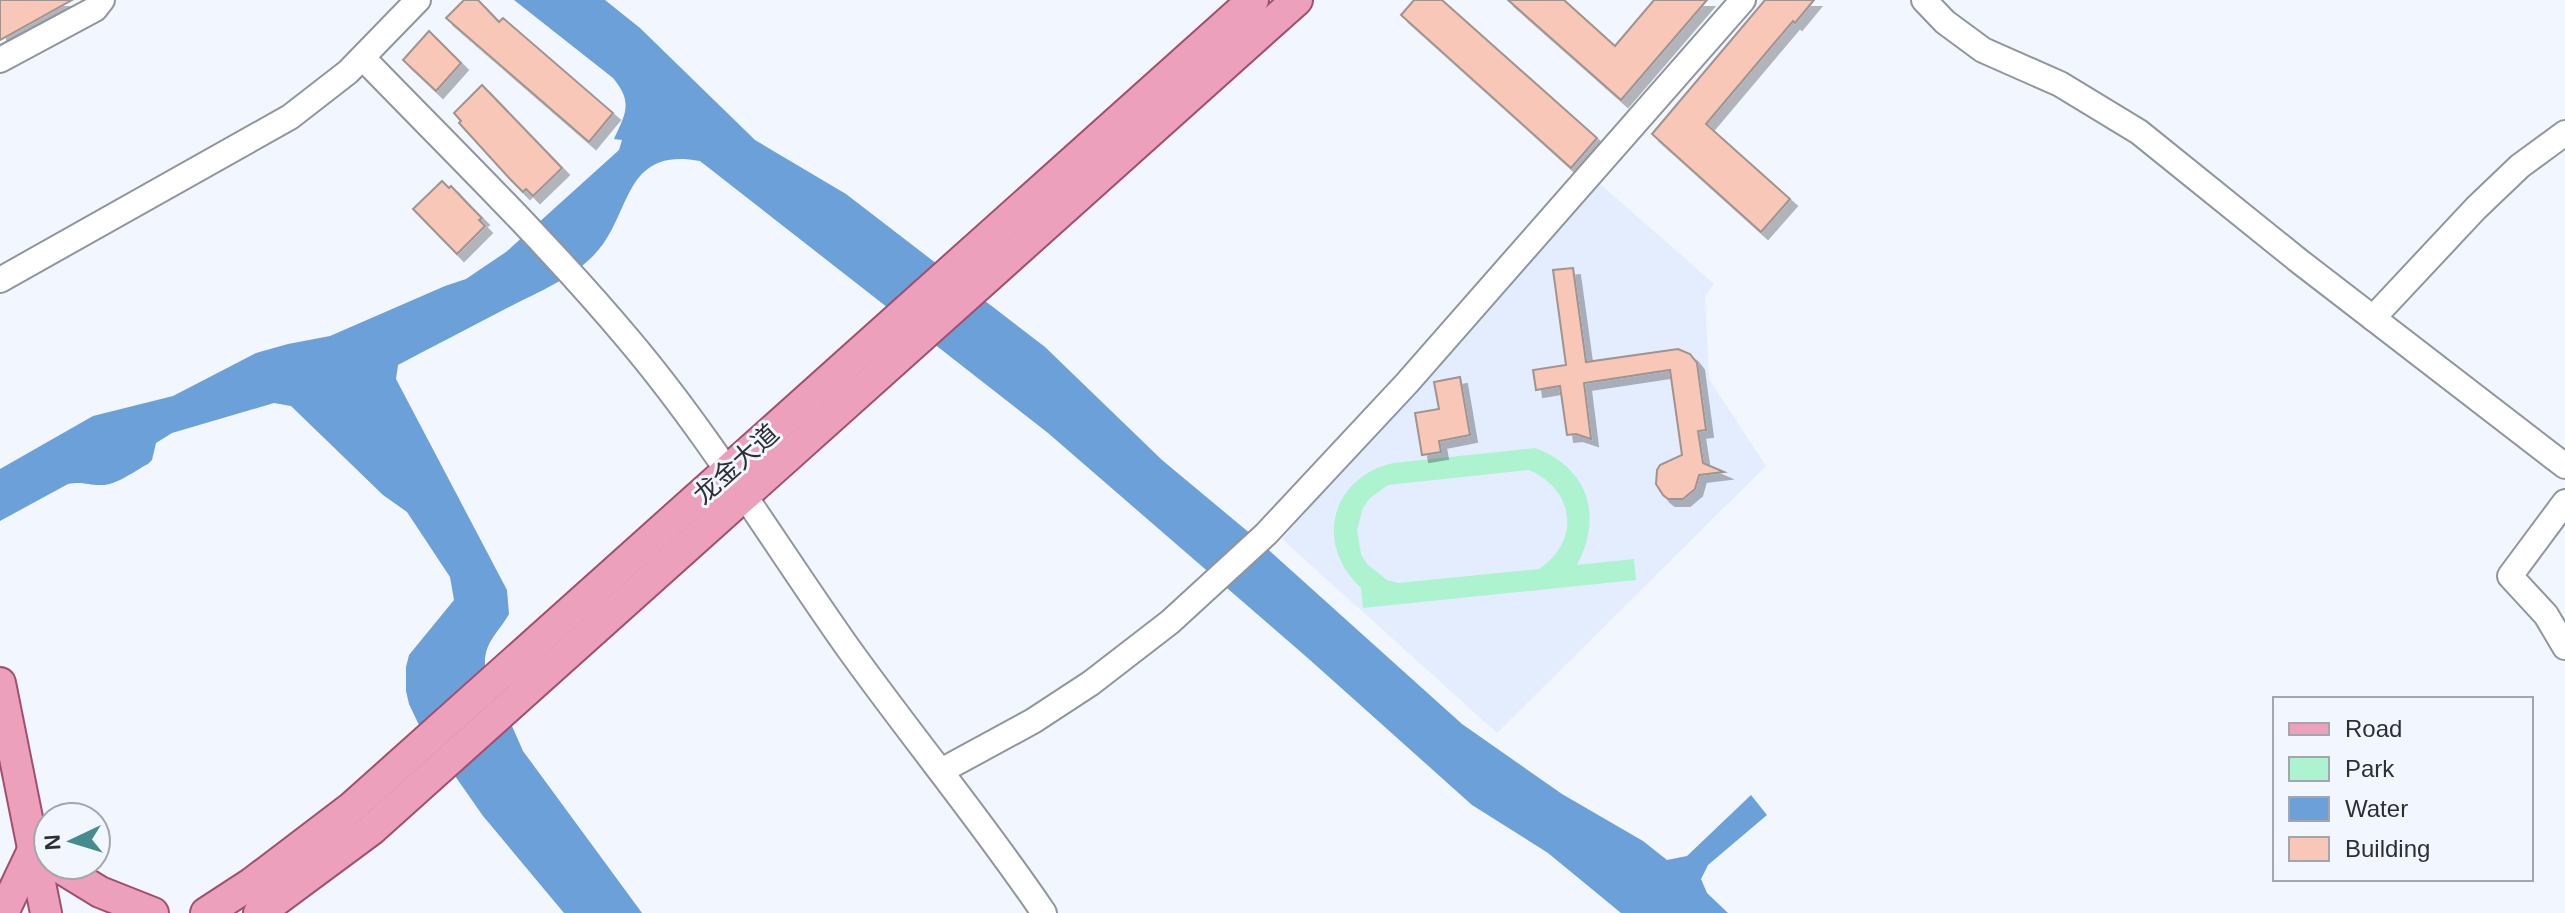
<svg xmlns="http://www.w3.org/2000/svg" width="2565" height="913" font-family="Helvetica,'Noto Sans SC',sans-serif">
  <style>
    .built { fill: #e4edfe }
    .green { fill: #aef3d0; fill-rule: evenodd }
    .water { fill: #6ca0d8 }
    .building { fill: #f9c7b8; stroke: #9f9490; stroke-width: 2; filter: url(#shadow) }
    .lines { fill: none; stroke-linecap: round; stroke-linejoin: round }
    .minor-casing { stroke: #90959e; stroke-width: 28 }
    .major-casing { stroke: #a14f6e; stroke-width: 34 }
    .minor { stroke: #fff; stroke-width: 24 }
    .major { stroke: #eca0bb; stroke-width: 30 }
    .labels { text-anchor: middle; stroke-width: 6; stroke-linejoin: round; paint-order: stroke }
    .street-label { font-size: 26px; fill: #2d2f33; stroke: #f2f6fe }
  </style>
  <defs>
    <filter id="shadow"><feDropShadow dx="7" dy="7" stdDeviation="0" flood-color="#0004"/></filter>
  </defs>
  <rect width="100%" height="100%" fill="#f2f6fe"/>
  <polygon class="built" points="1598,182 1714,284 1705,296 1709,379 1766,466 1497,733 1282,539"/>
  <path class="green" d="M1535,448C1589,468 1603,516 1577,565L1634,559L1636,580L1363,608L1361,588C1314,545 1330,478 1393,463ZM1529,470C1575,490 1581,541 1539,569L1398,583L1387,580L1367,564L1361,554L1357,530L1363,508L1370,498L1388,485Z"/>
  <path class="water" d="M514,0H605L640,28L755,140L846,194L1045,347L1162,460L1252,535L1462,724L1562,794L1643,841L1667,860L1687,856L1751,795L1767,815L1708,865L1701,879L1707,893L1728,913H1621L1548,853L1472,805L1310,660L1048,433L700,161C620,146 633,218 592,257C571,278 539,292 513,305C475,325 436,345 398,365L396,379L507,590L509,614C499,632 484,642 485,665L523,751L642,913H564L483,816L418,723L409,704L406,691V667L409,655L454,600L450,577L407,512L383,495L291,406L274,403L172,433L156,443L152,460L148,464C134,471 116,486 100,485C88,485 81,481 68,484L0,521V469L93,416L173,396L256,353L288,344L330,336L445,286L466,279L506,252L619,150L622,140L614,139C626,113 633,102 613,78Z"/>
  <g class="building">
    <polygon points="0,0 72,0 0,40"/>
    <polygon points="464,0 478,0 499,22 503,18 613,113 589,142 446,18"/>
    <polygon points="1414,0 1442,0 1597,138 1571,168 1401,15"/>
    <polygon points="1508,0 1564,0 1615,46 1654,0 1707,0 1621,100"/>
    <polygon points="1765,0 1814,0 1795,23 1793,21 1706,124 1790,199 1761,232 1652,134"/>
    <polygon points="429,31 461,63 436,91 403,60"/>
    <polygon points="482,85 562,168 533,196 526,189 523,192 511,180 459,123 461,121 454,113"/>
    <polygon points="442,181 449,188 451,186 469,205 482,218 479,220 485,226 457,254 413,209"/>
    <polygon points="1573,268 1586,362 1678,349 1690,354 1697,363 1706,430 1698,431 1703,463 1724,472 1699,475 1695,489 1683,499 1668,499 1663,495 1656,484 1657,470 1660,465 1682,455 1670,370 1584,383 1591,439 1576,434 1567,435 1560,386 1536,390 1533,370 1566,365 1553,270"/>
    <polygon points="1460,377 1470,435 1439,441 1441,452 1422,455 1415,413 1439,409 1434,382"/>
  </g>
  <g class="lines">
    <defs>
      <g id="minor">
        <polyline points="1924,0 1945,22 1983,50 2060,84 2139,132 2299,261 2565,466"/>
        <path d="M363,58C453,151 546,241 629,340C710,436 774,543 846,645C911,736 982,821 1044,913"/>
        <polyline points="0,60 95,9 102,0"/>
        <polyline points="0,280 290,117 348,72 418,0"/>
        <polyline points="2373,318 2476,208 2520,166 2565,133"/>
        <polyline points="2565,502 2510,576 2546,615 2565,647"/>
        <polyline points="941,771 1033,721 1091,683 1170,622 1266,534 1407,383 1743,0"/>
      </g>
      <g id="major">
        <polyline points="0,683 46,913"/>
        <polyline points="56,865 100,892 153,913"/>
        <polyline points="3,913 34,848"/>
        <polyline points="206,913 252,883 352,807 1253,0"/>
        <polyline points="259,913 371,830 1297,0"/>
      </g>
    </defs>
    <use href="#minor" class="minor-casing"/>
    <use href="#major" class="major-casing"/>
    <use href="#minor" class="minor"/>
    <use href="#major" class="major"/>
  </g>
  <g class="labels">
    <g class="street-label">
      <text transform="translate(736 464) rotate(-42)" y="9">龙金大道</text>
    </g>
  </g>
  <rect x="2273" y="697" width="260" height="184" fill="#f2f6fe" stroke="#a3a6ad" stroke-width="2"/>
  <rect x="2289" y="723" width="40" height="12" fill="#eca0bb" stroke="#a3a6ad" stroke-width="2"/>
  <text x="2345" y="737" font-size="24" fill="#2d2f33">Road</text>
  <rect x="2289" y="757" width="40" height="24" fill="#aef3d0" stroke="#a3a6ad" stroke-width="2"/>
  <text x="2345" y="777" font-size="24" fill="#2d2f33">Park</text>
  <rect x="2289" y="797" width="40" height="24" fill="#6ca0d8" stroke="#a3a6ad" stroke-width="2"/>
  <text x="2345" y="817" font-size="24" fill="#2d2f33">Water</text>
  <rect x="2289" y="837" width="40" height="24" fill="#f9c7b8" stroke="#a3a6ad" stroke-width="2"/>
  <text x="2345" y="857" font-size="24" fill="#2d2f33">Building</text>
  <g transform="translate(72 841) rotate(266)"><circle r="38" fill="#f2f6fe" stroke="#a3a6ad" stroke-width="2"/>
  <path d="M0-6L14 30L0 20L-14 30Z" fill="#448c8d"/>
  <text y="-12" font-size="22" font-weight="bold" text-anchor="middle" fill="#2d2f33">N</text>
  </g>
</svg>
